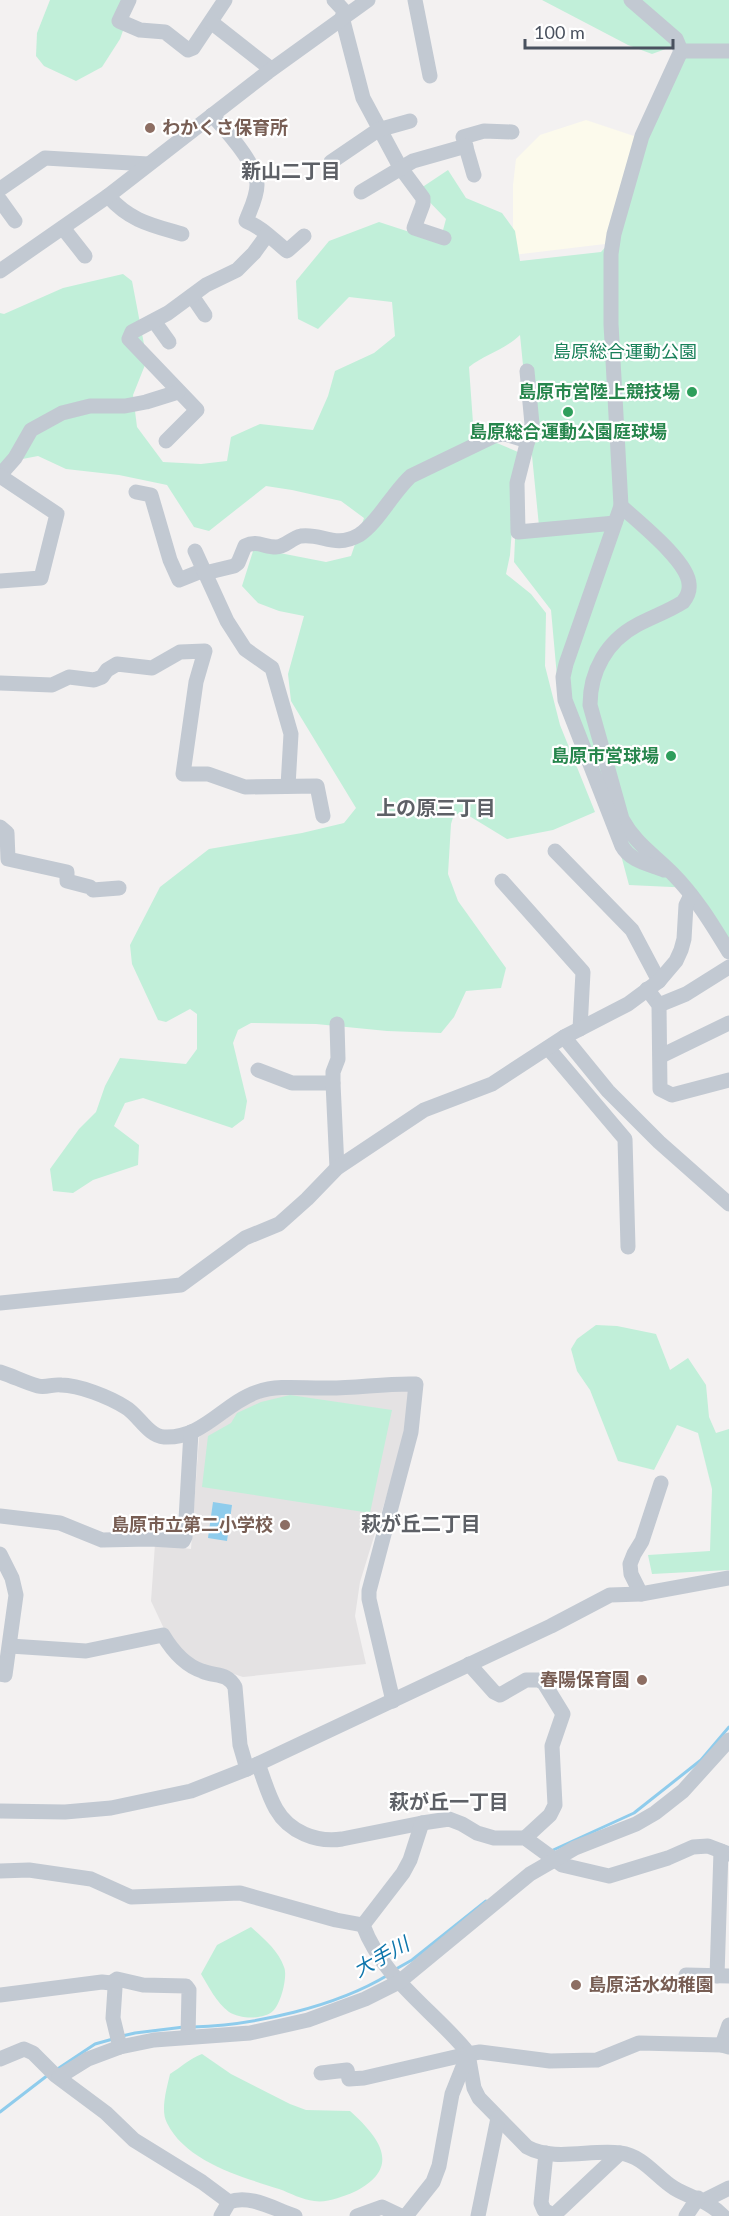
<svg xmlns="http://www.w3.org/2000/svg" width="729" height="2216" font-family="Lato,'Noto Sans JP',sans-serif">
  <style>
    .commercial { fill: #fcfaec }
    .education { fill: #e4e2e3 }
    .green { fill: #c1efd9 }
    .water { fill: #8fccec }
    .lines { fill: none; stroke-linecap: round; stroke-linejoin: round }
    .stream { stroke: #8fccec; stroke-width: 3 }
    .minor { stroke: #c2c9d2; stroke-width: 15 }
    .education-dot { fill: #8d6e63; stroke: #fff; stroke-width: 2 }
    .leisure-dot { fill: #2e9e5b; stroke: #fff; stroke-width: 2 }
    .labels { text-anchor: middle; stroke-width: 4.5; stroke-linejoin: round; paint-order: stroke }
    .education-label { font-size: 18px; font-weight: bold; fill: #785e54; stroke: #fff; text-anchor: start }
    .park-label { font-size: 18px; fill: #19815a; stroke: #fff }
    .leisure-label { font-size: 18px; font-weight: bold; fill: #27864d; stroke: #fff; text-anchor: end }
    .neighbourhood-label { font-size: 20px; font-weight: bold; fill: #5d6066; stroke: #fff }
    .water-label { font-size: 20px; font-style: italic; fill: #0e76ac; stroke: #fff }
  </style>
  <rect width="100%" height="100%" fill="#f3f1f1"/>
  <polygon class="commercial" points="586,120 637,137 605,244 513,255 513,185 516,159 540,135"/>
  <polygon class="education" points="286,1390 409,1391 405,1436 360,1582 355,1616 366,1664 243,1677 191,1660 166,1633 151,1601 155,1544 191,1549 199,1438 201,1433 227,1418 239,1405"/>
  <g class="green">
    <polygon points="50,0 134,0 120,39 102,67 76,81 44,66 36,56 37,33"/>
    <path d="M542,0H729V939L693,888L629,885L621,855L559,699L551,610L514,562L515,539L540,536L520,335C506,349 484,355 469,367L473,423L492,441L518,452L510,555L506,574L531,594L546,613L545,666L560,725L595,812L553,830L507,839L466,814H454L451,824L448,874L458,901L506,968L501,988L466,991L454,1017L441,1033L387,1031L316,1024L251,1023L238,1030L233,1043L247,1101L244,1119L232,1128L143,1098L125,1103L114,1126L139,1145L138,1165L93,1180L73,1193L53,1191L50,1169L79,1129L96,1112L105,1086L120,1058L186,1064L197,1049V1014L190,1009L166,1022L158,1020L132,964L130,945L160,887L209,849L302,833L344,823L356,808L291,701L288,674L304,616L279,611L258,603L242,586L254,548L326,562L351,556L364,518L341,501L292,490L266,486L209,531L194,527L167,485L119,475L66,469L38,456L17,460L0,471V313L4,314L63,288L123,274L132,281L147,360L133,395L137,427L163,462L201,464L227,461L231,437L260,424L313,430L328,396L335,371L374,353L395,336L392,302L349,297L318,329L298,319L296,281L329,241L379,222L428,238L442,234L446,219L418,190L448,170L466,198L502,213L515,231L520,261L601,252L617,234L649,135L684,57L706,51L671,47L652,54L628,45Z"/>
    <polygon points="596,1325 617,1326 656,1334 670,1370 688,1358 706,1385 709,1417 716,1433 729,1429 729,1570 652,1574 648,1555 710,1551 712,1489 698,1433 677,1425 654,1470 618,1461 590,1390 577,1371 571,1349 577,1339"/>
    <polygon points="290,1395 392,1410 370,1513 202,1487 208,1436 231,1423 237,1413 261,1402"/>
    <path d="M251,1927C264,1939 278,1950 284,1967C288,1976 281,2004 273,2011C263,2020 240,2019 229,2012C216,2002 209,1987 201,1974L217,1945Z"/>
    <path d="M202,2054L231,2074L290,2104L306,2110L350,2111C381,2139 402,2168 354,2192C342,2197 327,2203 314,2201C303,2200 290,2193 279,2189C242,2177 186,2162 167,2123C160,2110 167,2088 170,2074C181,2067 189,2059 202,2054Z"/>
  </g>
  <polygon class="water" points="213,1502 232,1505 227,1541 208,1538"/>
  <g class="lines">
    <g class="stream">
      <polyline points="551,1851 634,1813 701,1760 729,1727"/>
      <polyline points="396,1969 412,1960 486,1901"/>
      <path d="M193,2027C255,2025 335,2007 388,1975"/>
      <polyline points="122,2036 135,2033 184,2027"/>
      <polyline points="56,2070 95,2044 113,2039"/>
      <polyline points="0,2112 48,2075"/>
    </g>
    <g class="minor">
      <polyline points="129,0 119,21 140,30 165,32 188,50 193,48 225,0"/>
      <polyline points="334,0 347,14"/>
      <polyline points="415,0 430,76"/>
      <path d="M631,0L676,39L681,51L642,136L614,234L611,254V324L621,506C638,522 688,561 689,584C690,591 687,597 683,602C669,611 652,617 637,625C607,641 590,671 590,705L622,819C635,843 653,854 672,873C695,896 712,924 729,952"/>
      <polyline points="342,17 363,98 400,167 423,198 423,204 414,228 444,238"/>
      <polyline points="211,22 271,69"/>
      <polyline points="681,51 729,51"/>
      <path d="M212,115C225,129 258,165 257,185C257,197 250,210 246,221C263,228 272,239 287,251L304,236"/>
      <polyline points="331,162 378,130 410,121"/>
      <polyline points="474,175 463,137 484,131 512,132"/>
      <polyline points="0,189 45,158 148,164"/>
      <polyline points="361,192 413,161 466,146"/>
      <path d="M108,196C130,221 151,225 182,234"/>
      <polyline points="0,200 15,221"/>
      <polyline points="63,228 85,256"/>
      <polyline points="0,271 108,196 268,72 368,0"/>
      <polyline points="192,296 205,315"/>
      <polyline points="154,321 169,342"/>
      <polyline points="527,371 532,424 517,483 518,532 615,523"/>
      <polyline points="166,441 197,410 129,339 132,332 168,313 206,285 237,270 254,253 267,235"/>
      <polyline points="0,475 15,458 31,430 62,413 90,406 125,406 146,402 178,392"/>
      <polyline points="0,476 57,514 41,578 0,581"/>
      <polyline points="136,492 151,495 170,560 179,580 204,570"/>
      <path d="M621,506L566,664L563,677L565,700L622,846C630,861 649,864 664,870"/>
      <polyline points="195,551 227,621 245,649 272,668 291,734 288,786"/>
      <path d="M205,573L234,566L238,563L245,546C257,540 264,547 276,547C286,547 291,538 301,536C323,533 334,549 359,535C377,524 393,492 411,476L496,435L505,434L528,441"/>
      <polyline points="0,683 52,685 69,677 94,680 102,677 107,670 117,664 152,668 180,652 205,651 196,682 183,774 208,774 245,787 317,786 323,816"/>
      <polyline points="0,827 7,833 8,859 67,872 67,881 90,887 93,890 119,888"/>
      <polyline points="555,851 632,930 659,981"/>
      <polyline points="502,881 583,972 580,1029"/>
      <polyline points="647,989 659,1005 660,1089 672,1095 729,1080"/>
      <polyline points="659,1005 686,994 729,967"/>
      <polyline points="564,1037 608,1091 659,1142 729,1204"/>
      <polyline points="548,1048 625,1139 628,1247"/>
      <polyline points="661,1056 729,1023"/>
      <polyline points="258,1070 292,1083 333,1083"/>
      <polyline points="337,1168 333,1083 333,1072 338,1059 337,1024"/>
      <polyline points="0,1303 181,1285 245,1238 279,1224 307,1199 337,1168 424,1110 492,1084 564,1037 628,1004 659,981 676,961 681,950 684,939 686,905 691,895"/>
      <path d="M0,1372C13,1376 26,1383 38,1386C46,1388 53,1384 61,1385C79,1385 109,1397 125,1407C138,1414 148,1436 164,1437C203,1439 224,1403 257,1392C281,1384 305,1389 329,1388C358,1388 387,1383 416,1384L411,1432L369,1591V1599L393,1701"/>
      <polyline points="0,1516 60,1523 102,1540 150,1539 183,1541 185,1537 191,1432"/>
      <polyline points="0,1554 12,1578 16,1595 5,1675 0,1674"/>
      <polyline points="641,1594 631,1574 630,1564 634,1554 642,1541 661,1483"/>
      <path d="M10,1646L86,1651L163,1635C172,1650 184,1665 202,1671C216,1677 227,1672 235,1687L240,1745L247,1769"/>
      <polyline points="469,1664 494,1692 500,1695 526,1680 539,1680 544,1683 563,1714 552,1746 555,1805 550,1815 525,1838"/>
      <path d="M258,1764C264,1779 268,1795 276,1809C289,1832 317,1843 342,1839L422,1823L449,1819L462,1824L477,1833L494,1838H525L562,1865L609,1876L668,1858L693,1847L708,1846L729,1854"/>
      <polyline points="0,1811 65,1812 111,1808 191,1791 247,1769 551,1626 610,1595 641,1594 729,1578"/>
      <path d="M422,1823L410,1860L403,1873L363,1925C382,1977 430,2008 465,2049L468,2054L474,2088L479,2098L527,2147C554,2162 591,2149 620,2153C644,2156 656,2177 674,2188C692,2199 707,2199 723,2216"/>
      <polyline points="0,1871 29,1870 91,1879 131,1897 240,1893 336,1920 363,1925"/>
      <polyline points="686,1975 729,1976"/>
      <polyline points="717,1976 721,1851"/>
      <polyline points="111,1983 117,1979 143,1985 186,1986 189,1990 188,2037"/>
      <polyline points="0,1995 102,1982 111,1983 115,1988 113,2018 120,2047"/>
      <polyline points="729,2025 722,2045 729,2047"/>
      <polyline points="0,2059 24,2049 33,2053 55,2075 106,2113 134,2140 202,2182 229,2202"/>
      <polyline points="321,2073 347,2070 349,2079 364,2078 468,2054 480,2052 550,2061 597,2060 639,2043 722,2045"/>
      <polyline points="59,2077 88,2059 120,2047 154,2040 250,2033 308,2020 365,1999 399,1982 530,1874 575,1848 636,1824 655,1813 683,1791 729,1740"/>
      <polyline points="546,2153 541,2203 544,2210 553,2215"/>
      <polyline points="703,2201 729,2188"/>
      <path d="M221,2216L229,2202C250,2194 274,2209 295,2216"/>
      <polyline points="357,2216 382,2207 401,2216"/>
      <polyline points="406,2216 433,2182 439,2166 452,2094 468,2054"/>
      <polyline points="478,2216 498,2118"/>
      <polyline points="553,2216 620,2153"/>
      <polyline points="686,2216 698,2198"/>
    </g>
  </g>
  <g class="education-dot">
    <circle cx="150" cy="128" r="6"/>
    <circle cx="285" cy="1525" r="6"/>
    <circle cx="642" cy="1680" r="6"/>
    <circle cx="576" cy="1985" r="6"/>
  </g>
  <g class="leisure-dot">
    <circle cx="692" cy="392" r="6"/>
    <circle cx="568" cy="412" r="6"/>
    <circle cx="671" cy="756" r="6"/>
  </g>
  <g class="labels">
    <g class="education-label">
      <text x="162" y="134">わかくさ保育所</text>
      <text x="273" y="1531" text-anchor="end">島原市立第二小学校</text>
      <text x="630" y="1686" text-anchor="end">春陽保育園</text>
      <text x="588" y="1991">島原活水幼稚園</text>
    </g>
    <g class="park-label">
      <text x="625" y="358">島原総合運動公園</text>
    </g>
    <g class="leisure-label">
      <text x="680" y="398">島原市営陸上競技場</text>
      <text x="568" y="438" text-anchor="middle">島原総合運動公園庭球場</text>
      <text x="659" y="762">島原市営球場</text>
    </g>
    <g class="neighbourhood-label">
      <text x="291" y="178">新山二丁目</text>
      <text x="436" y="815">上の原三丁目</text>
      <text x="421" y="1531">萩が丘二丁目</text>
      <text x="449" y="1809">萩が丘一丁目</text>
    </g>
    <g class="water-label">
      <text transform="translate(381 1957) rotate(-29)" y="7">大手川</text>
    </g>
  </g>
  <path d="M525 39v9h148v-9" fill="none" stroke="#49515e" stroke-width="3"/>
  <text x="534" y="39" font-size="18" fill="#49515e" stroke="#ffffff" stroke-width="4.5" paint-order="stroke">100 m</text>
</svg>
